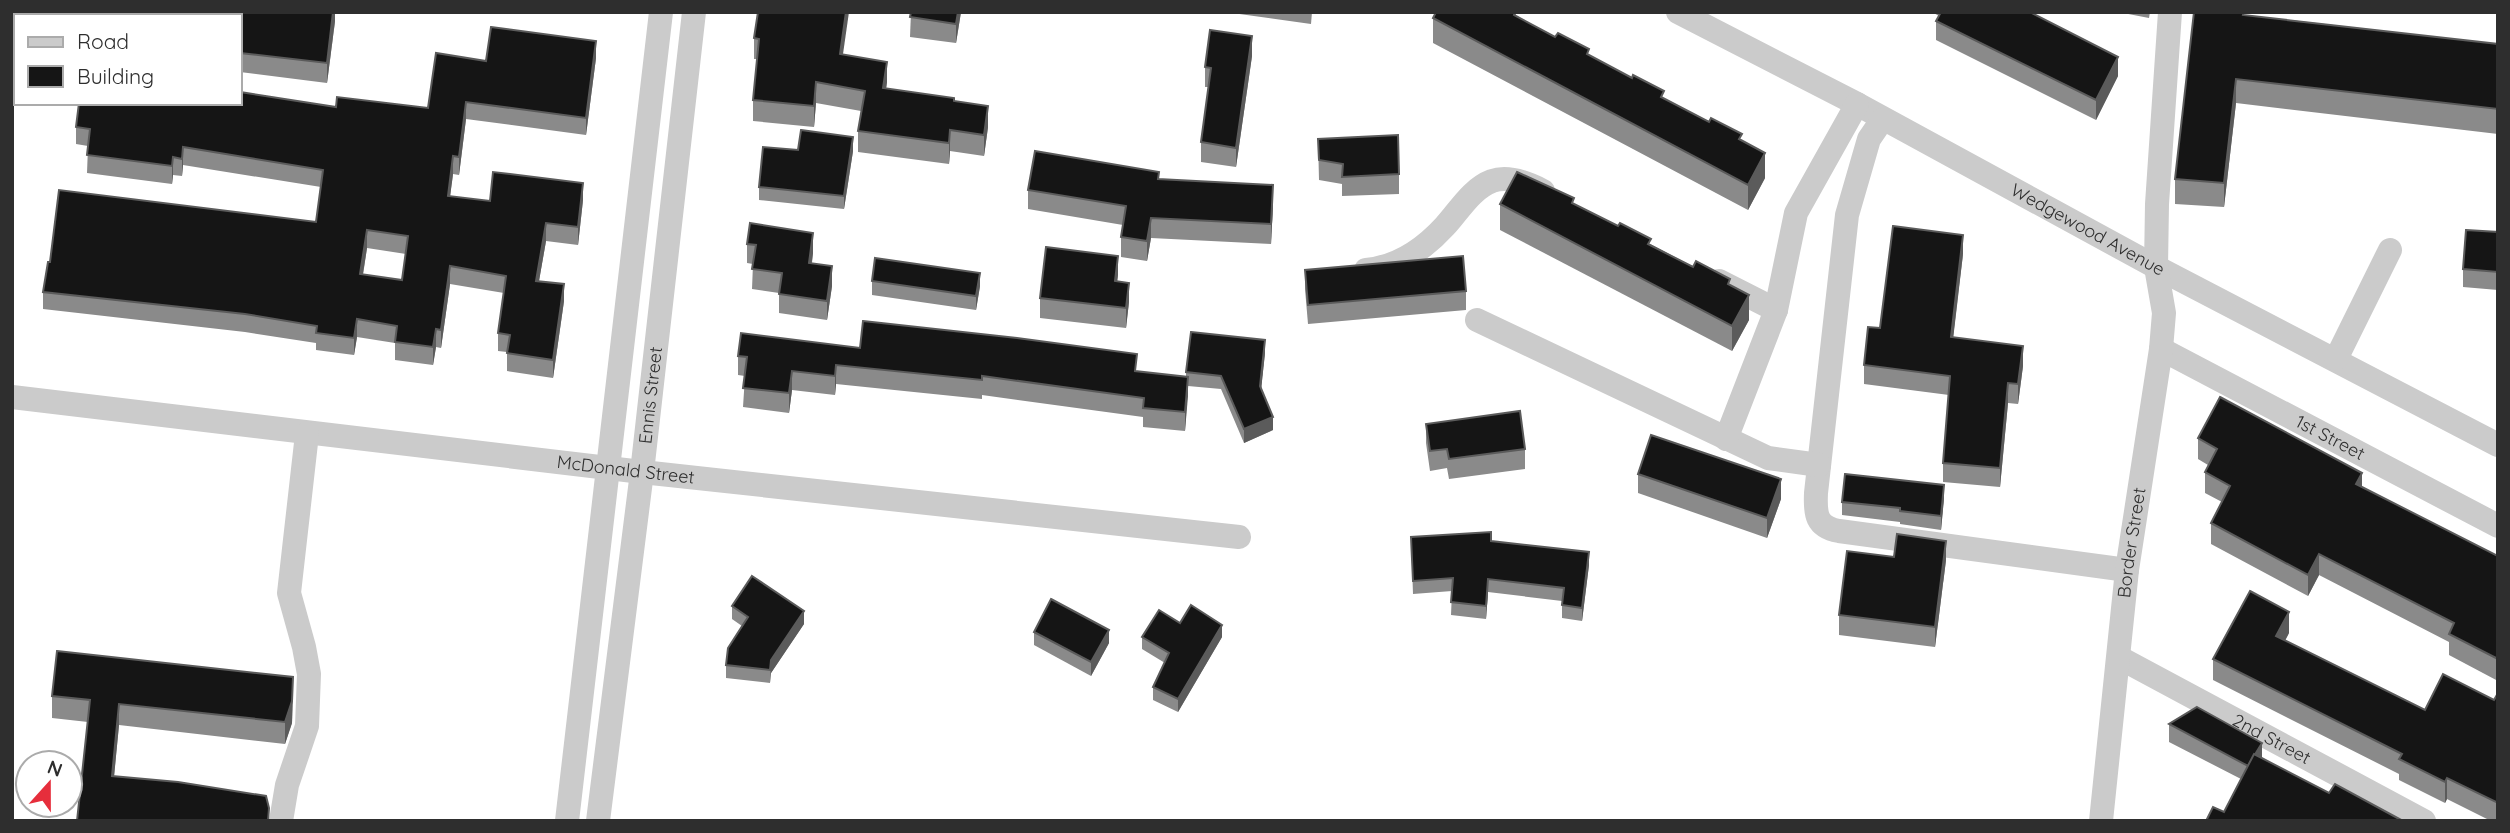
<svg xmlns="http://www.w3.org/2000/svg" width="2510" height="833" font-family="Quicksand,sans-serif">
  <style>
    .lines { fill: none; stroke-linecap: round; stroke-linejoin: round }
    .minor { stroke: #cbcbcb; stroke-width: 24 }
    .wall { fill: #8a8a8a; fill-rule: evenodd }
    .shaded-wall { fill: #5b5b5b }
    .building { fill: #151515; stroke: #5b5b5b; stroke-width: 2; fill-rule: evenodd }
    .labels { text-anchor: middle; stroke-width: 7; stroke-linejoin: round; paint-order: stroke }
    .street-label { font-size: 18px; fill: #2e2e2e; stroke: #fff }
  </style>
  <rect width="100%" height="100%" fill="#fff"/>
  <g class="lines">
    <g class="minor">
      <path id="s1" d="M1678,12L1857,104L2156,267L2498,445"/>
      <path d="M1882,120L1869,139L1847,215L1816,493C1815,514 1816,527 1839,531L2127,570"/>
      <path d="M1366,270C1397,267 1424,249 1445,226C1459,211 1471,189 1492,181C1509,175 1528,183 1543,191"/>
      <polyline points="1719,281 1776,310"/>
      <polyline points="1477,320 1768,458 1819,465"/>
      <path id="s2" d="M2161,349L2498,526"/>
      <polyline points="2336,359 2390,250"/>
      <path id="s3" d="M12,397L642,472L1239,537"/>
      <polyline points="1726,439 1776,310 1796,213 1857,104"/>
      <path id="s4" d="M2120,658L2424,821"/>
      <polyline points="281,821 287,785 307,726 309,674 304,647 289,593 307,434"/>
      <polyline points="567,821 661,12"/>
      <path id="s5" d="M598,821L642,472L694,12"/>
      <path id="s6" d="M2101,821L2127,570L2161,349L2164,313L2156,267L2157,204L2170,12"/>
    </g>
  </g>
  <g class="wall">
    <polygon points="106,12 163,12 162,16 106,16"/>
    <polygon points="335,12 335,21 327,83 240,72 240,16"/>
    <polygon points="911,12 961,12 956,43 910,37"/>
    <polygon points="1225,12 1312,12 1311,24"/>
    <polygon points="1516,12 1516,17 1742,141 1765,178 1748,210 1433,43 1433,18"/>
    <polygon points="1932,12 2030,12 2118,76 2096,120 1936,40 1936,21 1939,16"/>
    <polygon points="2118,12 2150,12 2149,18"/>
    <polygon points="2246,15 2498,44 2498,134 2236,103 2224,207 2175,204 2175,179"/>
    <polygon points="754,38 843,54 887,82 886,89 954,101 988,127 984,156 950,151 949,164 858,152 858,131 861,111 816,103 814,127 753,121 753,100 757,59 754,59"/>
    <polygon points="1252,56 1236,167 1201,162 1201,142 1209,87 1205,87 1205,67"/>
    <path d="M596,58L586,135L466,119L459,175L453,174L450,196L490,201L583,200L578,245L546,241L539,281L564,301L553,378L507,371V352L498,351V333L504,293L450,284L441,348L436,347L433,365L395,360V343L357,337L354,355L316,350V343L245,332L43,309V292L50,262L316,222L321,187L183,165L182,176L173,175L172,184L87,173L88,146L76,144V127L336,107L428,108L486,61ZM367,248L406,254L402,280L363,275Z"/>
    <polygon points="1318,139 1399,174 1399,194 1342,196 1342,184 1319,180"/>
    <polygon points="798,150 853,151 844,209 759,200 759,187"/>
    <polygon points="1159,179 1273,205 1271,244 1151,238 1147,261 1121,257 1121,237 1123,225 1028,209 1028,190"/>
    <polygon points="1500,204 1574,204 1730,286 1749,320 1732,351 1500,230"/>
    <polygon points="2498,232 2498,290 2463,287 2463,269"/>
    <polygon points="747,244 813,253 812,263 832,286 827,320 779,313 779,293 752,289 753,264 747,263"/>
    <polygon points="1963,254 1953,337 2023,366 2018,404 2008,403 2000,487 1943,482 1943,463 1949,395 1864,384 1864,365 1880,328"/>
    <polygon points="1305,270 1466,291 1466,310 1308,324 1305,289"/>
    <polygon points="1118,275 1117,281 1129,302 1126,328 1040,318 1040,298"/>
    <polygon points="872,281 980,286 976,310 872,295"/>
    <polygon points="860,348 1186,377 1186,372 1265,353 1261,389 1273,430 1244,443 1221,389 1188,386 1185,431 1143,427 1143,417 982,395 982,399 836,384 835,395 792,390 789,413 743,407 745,376 738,375 738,356"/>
    <polygon points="1426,424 1525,449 1525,469 1449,479 1447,468 1430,471 1426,443"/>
    <polygon points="2198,438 2362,487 2498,556 2498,681 2449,655 2449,642 2319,575 2308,596 2211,544 2211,523 2222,502 2205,493 2205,472 2208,465 2198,459"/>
    <polygon points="1638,474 1781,499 1767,538 1638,493"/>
    <polygon points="1944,498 1941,530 1900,524 1900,522 1842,515 1842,502"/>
    <polygon points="1411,537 1491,541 1589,565 1582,621 1562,618 1562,601 1488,592 1486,619 1451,615 1452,591 1413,594"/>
    <polygon points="1894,557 1946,560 1935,647 1839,635 1839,615"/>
    <polygon points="732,606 804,624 771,673 770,683 726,678 726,665 742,626 732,619"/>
    <polygon points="1180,623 1222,637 1178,712 1153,700 1153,687 1165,663 1142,649 1142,637"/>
    <polygon points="1034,632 1109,643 1091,676 1034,645"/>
    <polygon points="2289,633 2285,641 2425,710 2494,700 2498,693 2498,821 2491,821 2447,799 2445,803 2399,780 2399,774 2213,680 2213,659"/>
    <polygon points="52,696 293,699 292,723 285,744 119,725 114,776 269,821 77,821 88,722 52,718"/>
    <polygon points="2169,724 2262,758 2329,793 2224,812 2241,779 2169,742"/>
  </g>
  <g class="shaded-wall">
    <polygon points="333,12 335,12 335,21 327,83 327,63"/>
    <polygon points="846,12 849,12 840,75 840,54"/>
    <polygon points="958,12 961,12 956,43 956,24"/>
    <polygon points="1252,36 1252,56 1236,167 1236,148"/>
    <polygon points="596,41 596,58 586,135 586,118"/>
    <polygon points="2118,57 2118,76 2096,120 2096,100"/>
    <polygon points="887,62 887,82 883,109 883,88"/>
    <polygon points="2236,79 2236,103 2224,207 2224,183"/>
    <polygon points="816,82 816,103 814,127 814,106"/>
    <polygon points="466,102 466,119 459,175 459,157"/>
    <polygon points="988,106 988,127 984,156 984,135"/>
    <polygon points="950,130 950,151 949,164 949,143"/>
    <polygon points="853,137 853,151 844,209 844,196"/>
    <polygon points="183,147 183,165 182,176 182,159"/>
    <polygon points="1765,153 1765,178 1748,210 1748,185"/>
    <polygon points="453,156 453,174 448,213 448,196"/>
    <polygon points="173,157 173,175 172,184 172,166"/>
    <polygon points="583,183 583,200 578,245 578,227"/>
    <polygon points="1273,185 1273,205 1271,244 1271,224"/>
    <polygon points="1151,218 1151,238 1147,261 1147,241"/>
    <polygon points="546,223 546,241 536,298 536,281"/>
    <polygon points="367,230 367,248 360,292 360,274"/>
    <polygon points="813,233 813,253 809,282 809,263"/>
    <polygon points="1963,235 1963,254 1951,357 1951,337"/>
    <polygon points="1118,256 1118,275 1115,300 1115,281"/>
    <polygon points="450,266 450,284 441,348 441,330"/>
    <polygon points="832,266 832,286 827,320 827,301"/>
    <polygon points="980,273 980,286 976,310 976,296"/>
    <polygon points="1129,283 1129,302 1126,328 1126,308"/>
    <polygon points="564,284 564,301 553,378 553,360"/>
    <polygon points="1749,295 1749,320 1732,351 1732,326"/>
    <polygon points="357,319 357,337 354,355 354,338"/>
    <polygon points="436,329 436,347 433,365 433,347"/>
    <polygon points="1265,340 1265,353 1260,400 1260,386"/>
    <polygon points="2023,346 2023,366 2018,404 2018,384"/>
    <polygon points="836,365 836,384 835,395 835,376"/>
    <polygon points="792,371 792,390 789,413 789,393"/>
    <polygon points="1188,377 1188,396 1185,431 1185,412"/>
    <polygon points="2008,383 2008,403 2000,487 2000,468"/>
    <polygon points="1273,417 1273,430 1244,443 1244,429"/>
    <polygon points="2362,473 2362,494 2356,484"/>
    <polygon points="1781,479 1781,499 1767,538 1767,518"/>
    <polygon points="1944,485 1944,498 1941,530 1941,516"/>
    <polygon points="1946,541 1946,560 1935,647 1935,627"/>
    <polygon points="1589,552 1589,565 1582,621 1582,608"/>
    <polygon points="2319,554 2319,575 2308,596 2308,575"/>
    <polygon points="1488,579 1488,592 1486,619 1486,606"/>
    <polygon points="804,611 804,624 771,673 770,683 771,660"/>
    <polygon points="2289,612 2289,633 2276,657 2276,636"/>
    <polygon points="1222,625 1222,637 1178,712 1178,699"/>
    <polygon points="1109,630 1109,643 1091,676 1091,662"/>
    <polygon points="293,677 292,723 285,744 285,722"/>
    <polygon points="119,704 119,725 112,798 112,776"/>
    <polygon points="2262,743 2262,761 2249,766"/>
    <polygon points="2447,778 2447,799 2445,803 2445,782"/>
  </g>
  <g class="building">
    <polygon points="208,12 333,12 327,63 240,53 240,16 208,16"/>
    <polygon points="758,12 846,12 840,54 887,62 883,88 954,98 954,101 988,106 984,135 950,130 949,143 858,131 865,91 816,82 814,106 753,100 759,39 754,38"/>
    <polygon points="911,12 958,12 956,24 910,17"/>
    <polygon points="1436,12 1515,12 1514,15 1555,37 1558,33 1589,49 1587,54 1632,78 1633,75 1664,91 1661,97 1709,122 1711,118 1742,134 1739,139 1765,153 1748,185 1433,18"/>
    <polygon points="1941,12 2030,12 2118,57 2096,100 1936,21"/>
    <polygon points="2194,12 2244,12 2243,15 2498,44 2498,109 2236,79 2224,183 2175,179"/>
    <path d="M491,27L596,41L586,118L466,102L459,157L453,156L448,196L490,201L493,172L583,183L578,227L546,223L536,281L564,284L553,360L507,353L510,335L498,333L506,276L450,266L441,330L436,329L433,347L395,342L397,326L357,319L354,338L316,333L317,326L245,314L43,292L48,262H50L59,190L316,222L323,170L183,147L182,159L173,157L172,166L87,155L90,129L76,127L79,103H240V92L336,107L337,97L428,108L436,53L486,61ZM367,230L408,236L402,280L360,274Z"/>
    <polygon points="1210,30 1252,36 1236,148 1201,142 1211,68 1205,67"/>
    <polygon points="801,130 853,137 844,196 759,187 763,147 798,150"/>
    <polygon points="1398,135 1399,174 1342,177 1343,164 1319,160 1318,139"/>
    <polygon points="1035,151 1159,172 1158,179 1273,185 1271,224 1151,218 1147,241 1121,237 1126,206 1028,190"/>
    <polygon points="1517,172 1574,198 1572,203 1618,226 1620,223 1651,239 1648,244 1693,267 1696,261 1730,279 1728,284 1749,295 1732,326 1500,204"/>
    <polygon points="750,223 813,233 809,263 832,266 827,301 779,294 782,273 752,269 756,245 747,244"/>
    <polygon points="1893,226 1963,235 1951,337 2023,346 2018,384 2008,383 2000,468 1943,463 1950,376 1864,365 1868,327 1880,328"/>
    <polygon points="2466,230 2498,232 2498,272 2463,269"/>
    <polygon points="1046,247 1118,256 1115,281 1129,283 1126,308 1040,298"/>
    <polygon points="1463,256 1466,291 1308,305 1305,270"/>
    <polygon points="875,258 980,273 976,296 872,281"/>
    <polygon points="863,321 1017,338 1137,354 1135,371 1188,377 1185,412 1143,408 1144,398 982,376 982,380 836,365 835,376 792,371 789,393 743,388 747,357 738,356 741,333 860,348"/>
    <polygon points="1191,332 1265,340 1260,386 1273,417 1244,429 1221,376 1186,372"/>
    <polygon points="2220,397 2362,473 2356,484 2498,556 2498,659 2449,634 2454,623 2319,554 2308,575 2211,523 2230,486 2205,472 2217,449 2198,438"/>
    <polygon points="1520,411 1525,449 1449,459 1447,449 1430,451 1426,424"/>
    <polygon points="1651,435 1781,479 1767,518 1638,474"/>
    <polygon points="1845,474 1944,485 1941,516 1900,511 1900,508 1842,502"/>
    <polygon points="1491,532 1491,541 1589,552 1582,608 1562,605 1564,588 1488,579 1486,606 1451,602 1453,578 1413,581 1411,537"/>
    <polygon points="1897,534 1946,541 1935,627 1839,615 1847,551 1894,557"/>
    <polygon points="752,576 804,611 771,660 770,670 726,665 728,648 748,617 732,606"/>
    <polygon points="2250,591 2289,612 2276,636 2425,710 2443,674 2494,700 2498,693 2498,803 2447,778 2445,782 2399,759 2402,754 2213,659"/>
    <polygon points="1051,599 1109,630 1091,662 1034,632"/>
    <polygon points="1191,605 1222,625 1178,699 1153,687 1169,653 1142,637 1159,610 1180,623"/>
    <polygon points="57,651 293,677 292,701 285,722 119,704 112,776 178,782 266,796 269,808 268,821 77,821 90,700 52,696"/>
    <polygon points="2197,707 2262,743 2248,766 2169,724"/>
    <polygon points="2254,754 2329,793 2335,784 2403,821 2206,821 2213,807 2224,812"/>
  </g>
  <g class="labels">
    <g class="street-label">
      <text dy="6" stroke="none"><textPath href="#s1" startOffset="464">Wedgewood Avenue</textPath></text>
      <text dy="6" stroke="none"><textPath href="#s5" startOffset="429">Ennis Street</textPath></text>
      <text dy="6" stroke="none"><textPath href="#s2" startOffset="191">1st Street</textPath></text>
      <text dy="6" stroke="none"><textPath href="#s3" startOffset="618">McDonald Street</textPath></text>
      <text dy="6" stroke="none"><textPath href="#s6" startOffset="280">Border Street</textPath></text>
      <text dy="6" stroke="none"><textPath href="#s4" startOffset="172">2nd Street</textPath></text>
    </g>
  </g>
  <rect width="2510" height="833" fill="none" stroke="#2e2e2e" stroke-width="28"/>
  <rect x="14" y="14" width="228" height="91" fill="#ffffff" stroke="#ababab" stroke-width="2"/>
  <rect x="28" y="37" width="35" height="10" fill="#cbcbcb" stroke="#ababab" stroke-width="2"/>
  <text x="77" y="49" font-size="21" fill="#2e2e2e">Road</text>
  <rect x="28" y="66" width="35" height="21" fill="#151515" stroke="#ababab" stroke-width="2"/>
  <text x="77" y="84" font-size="21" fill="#2e2e2e">Building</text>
  <g transform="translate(49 784) rotate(21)"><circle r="33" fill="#ffffff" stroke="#ababab" stroke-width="2"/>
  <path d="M0-5L12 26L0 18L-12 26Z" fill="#e62e3c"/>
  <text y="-10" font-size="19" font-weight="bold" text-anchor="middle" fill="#2e2e2e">N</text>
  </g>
</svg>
